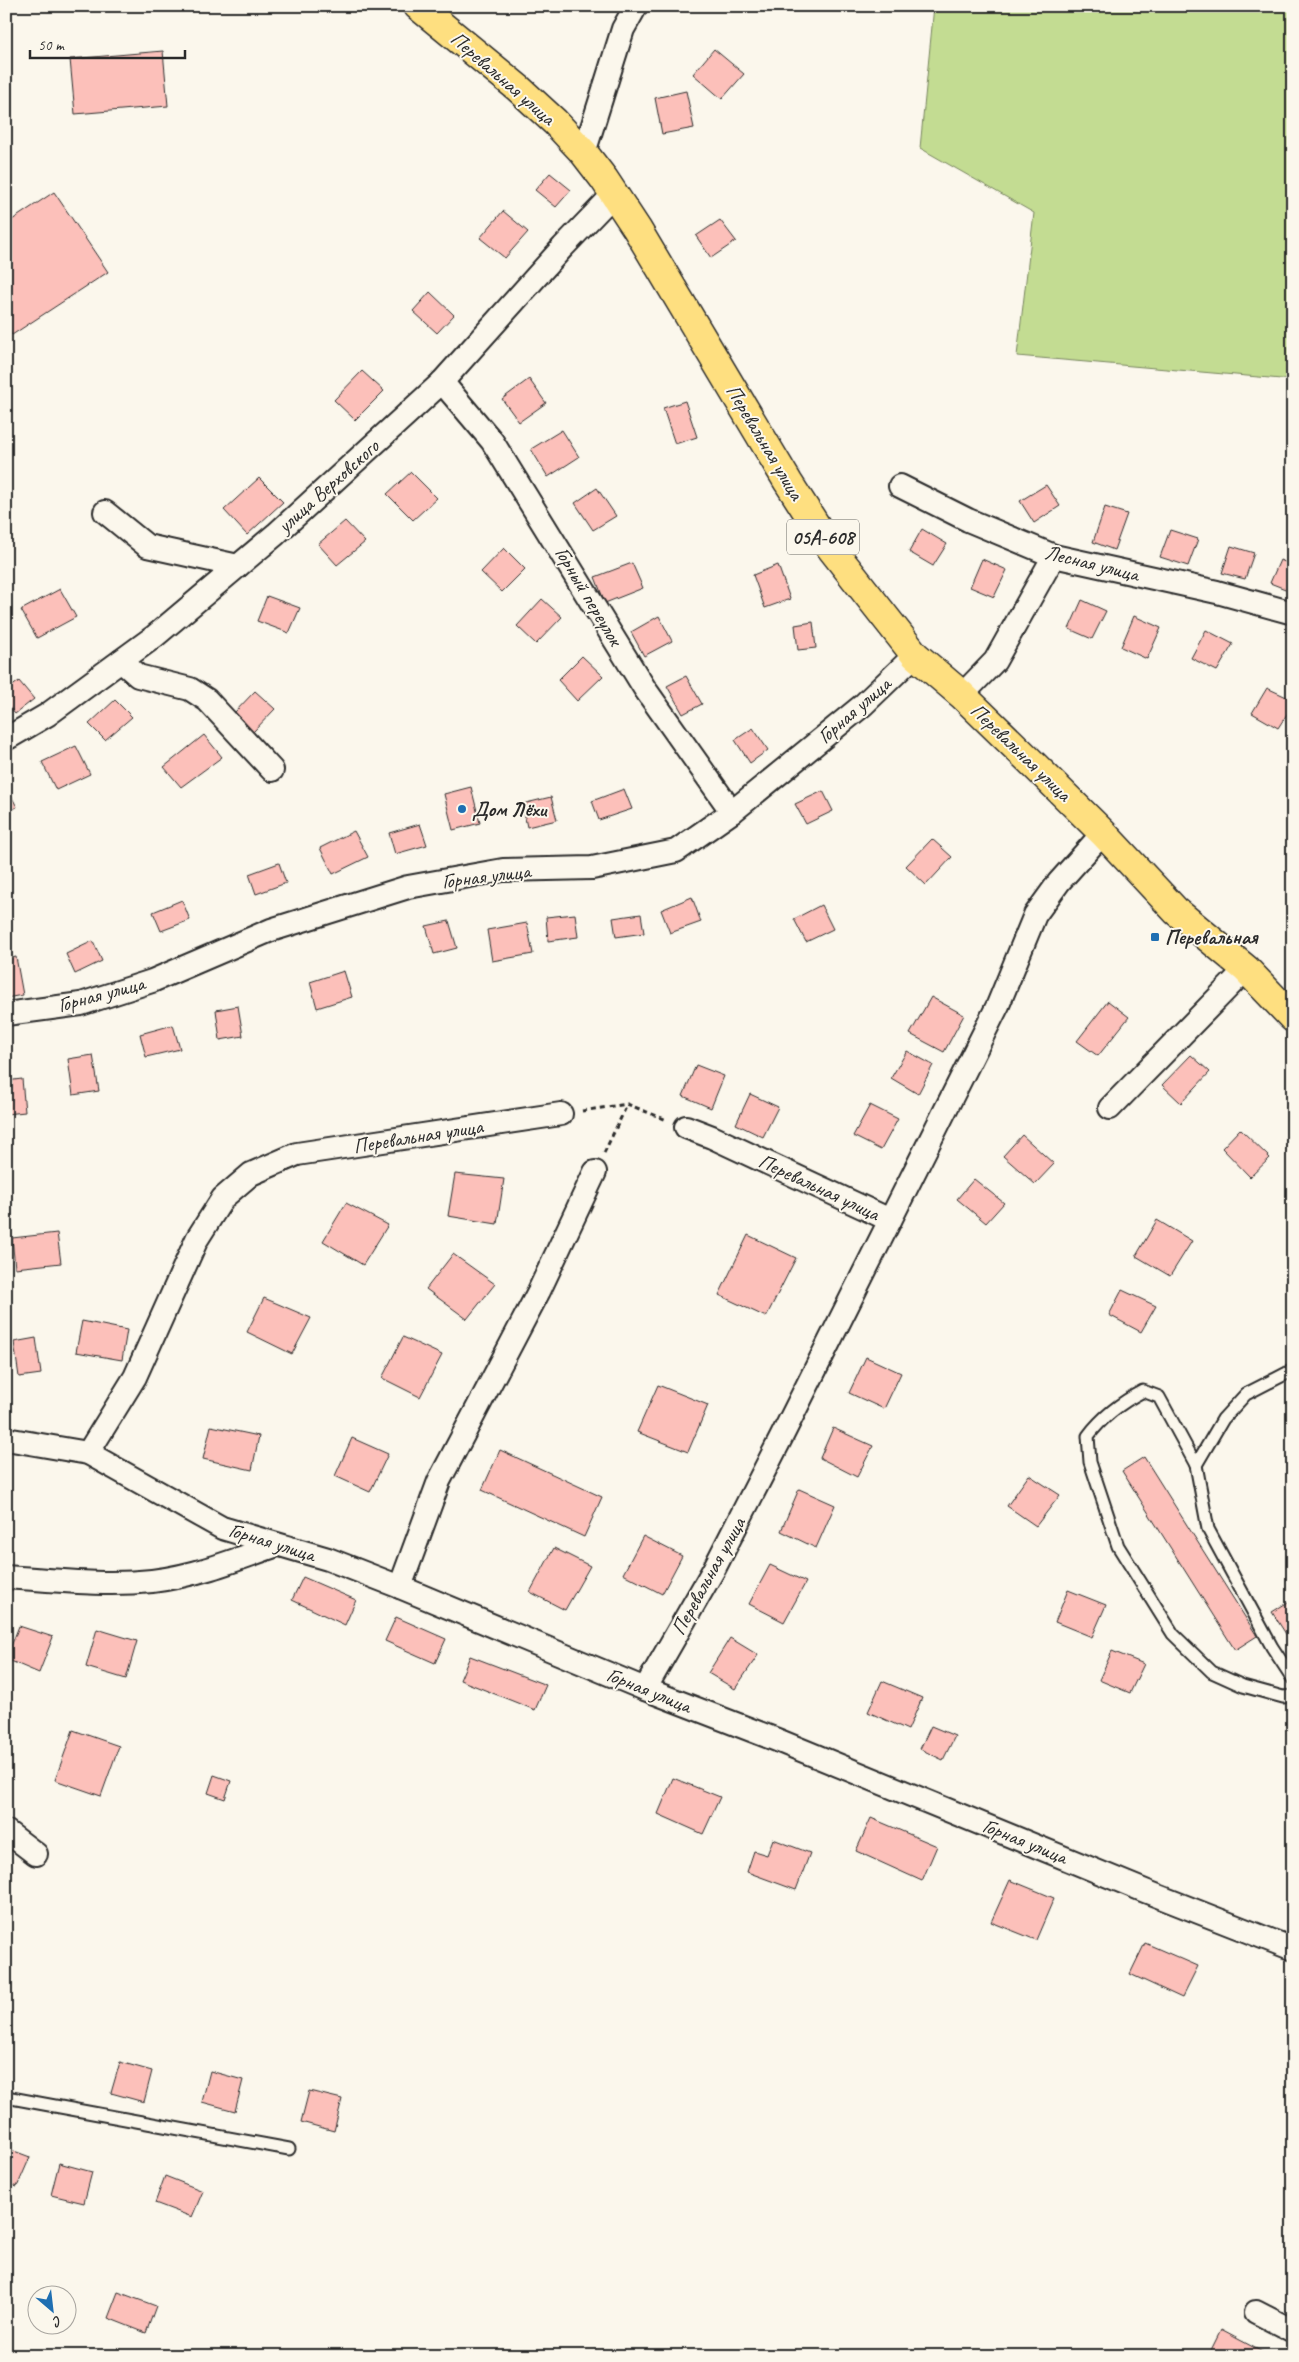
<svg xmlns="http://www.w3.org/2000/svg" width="1299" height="2362" font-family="Caveat,sans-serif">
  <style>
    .green { fill: #c3dc92; stroke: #77845e }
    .building { fill: #fcc0ba; stroke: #2b2b2b }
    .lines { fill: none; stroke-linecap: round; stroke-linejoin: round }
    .service-casing { stroke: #2b2b2b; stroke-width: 15 }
    .minor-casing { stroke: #2b2b2b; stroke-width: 26 }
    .trunk-casing { stroke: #2b2b2b; stroke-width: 31 }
    .path { stroke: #2b2b2b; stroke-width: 3; stroke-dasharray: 5 4; stroke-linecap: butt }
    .service { stroke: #fbf7ec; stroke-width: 11 }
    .minor { stroke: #fbf7ec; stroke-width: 22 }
    .trunk { stroke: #fedf80; stroke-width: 28 }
    .poi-dot { fill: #1f6fb2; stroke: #fbf7ec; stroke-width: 2 }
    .labels { text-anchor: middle; stroke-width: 4; stroke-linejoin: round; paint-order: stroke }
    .shield { fill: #fbf7ec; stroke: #696865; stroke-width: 1 }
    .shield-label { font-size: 20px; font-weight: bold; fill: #2b2b2b }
    .street-label { font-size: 21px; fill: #2b2b2b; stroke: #fbf7ec }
    .poi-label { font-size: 21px; font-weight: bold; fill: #2b2b2b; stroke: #fbf7ec; text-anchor: start }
  </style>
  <rect width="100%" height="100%" fill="#fbf7ec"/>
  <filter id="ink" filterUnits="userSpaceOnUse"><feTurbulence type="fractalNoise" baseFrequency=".02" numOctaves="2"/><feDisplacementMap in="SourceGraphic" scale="10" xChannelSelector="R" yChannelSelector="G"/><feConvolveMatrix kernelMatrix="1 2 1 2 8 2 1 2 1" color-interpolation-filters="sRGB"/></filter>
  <g filter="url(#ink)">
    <polygon class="green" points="934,6 1293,6 1293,380 1017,356 1034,213 920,148"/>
    <g class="building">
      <polygon points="714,49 744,74 722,99 693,74"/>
      <polygon points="163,51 168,106 75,114 70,59"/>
      <polygon points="686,91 694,128 662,134 655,98"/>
      <polygon points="550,173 571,190 556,207 535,190"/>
      <polygon points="54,192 108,272 12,335 6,327 6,224"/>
      <polygon points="503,211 528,232 505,258 480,238"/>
      <polygon points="720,220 736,241 711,258 696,236"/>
      <polygon points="430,292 454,315 437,333 413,311"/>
      <polygon points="362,371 384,391 355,420 334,400"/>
      <polygon points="529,379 546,403 519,422 502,399"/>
      <polygon points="685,401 697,437 675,444 663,408"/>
      <polygon points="562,430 579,457 548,477 531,449"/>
      <polygon points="411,472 437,498 413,520 387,494"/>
      <polygon points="259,478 283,502 247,535 224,510"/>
      <polygon points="1046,485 1060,506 1034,523 1020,501"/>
      <polygon points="597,488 616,516 593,530 575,503"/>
      <polygon points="1105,507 1127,514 1114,550 1093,542"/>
      <polygon points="345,521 365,542 337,565 318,544"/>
      <polygon points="922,529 947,544 933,566 909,552"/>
      <polygon points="1170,530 1198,539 1188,566 1160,557"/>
      <polygon points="1231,546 1254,553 1245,579 1222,573"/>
      <polygon points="504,548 525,569 502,592 481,572"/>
      <polygon points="982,559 1007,570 994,597 970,587"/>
      <polygon points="1280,560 1293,565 1293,592 1270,583"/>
      <polygon points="632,563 643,588 605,603 595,577"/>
      <polygon points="778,565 790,599 765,608 753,575"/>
      <polygon points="60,589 76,617 37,638 21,610"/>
      <polygon points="267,596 300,608 289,633 257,621"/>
      <polygon points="542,599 562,617 536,644 517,626"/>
      <polygon points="1082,600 1106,611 1092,639 1069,629"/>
      <polygon points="659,616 672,641 644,656 631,632"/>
      <polygon points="1134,616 1161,628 1147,659 1121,647"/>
      <polygon points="813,622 816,648 798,650 795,625"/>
      <polygon points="1206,630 1233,644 1217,671 1191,658"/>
      <polygon points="582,656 603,676 577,701 558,680"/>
      <polygon points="686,676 702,704 683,714 667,686"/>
      <polygon points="19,681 34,699 15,714 6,703 6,691"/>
      <polygon points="1267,688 1293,700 1293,705 1278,728 1252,713"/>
      <polygon points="255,691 275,709 253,732 234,713"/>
      <polygon points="115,700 132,717 105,740 89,724"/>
      <polygon points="753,728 768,750 750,763 735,740"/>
      <polygon points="204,735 222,757 181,787 164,767"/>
      <polygon points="76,746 90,774 56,790 42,762"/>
      <polygon points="6,786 17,807 6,812"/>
      <polygon points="471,787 480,823 453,830 444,794"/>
      <polygon points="624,789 632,809 599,820 592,801"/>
      <polygon points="823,791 833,811 806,824 795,804"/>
      <polygon points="551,797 557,820 527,827 522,804"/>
      <polygon points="420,824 427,845 395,854 389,833"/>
      <polygon points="354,831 368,857 333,874 320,848"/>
      <polygon points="932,839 952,857 926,885 906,866"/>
      <polygon points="279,863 286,883 256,894 249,874"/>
      <polygon points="692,897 701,922 670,933 661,910"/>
      <polygon points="182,900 190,920 161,931 153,912"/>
      <polygon points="821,905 833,929 806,942 794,919"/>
      <polygon points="575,914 578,937 548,941 546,917"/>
      <polygon points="641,914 644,933 616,937 613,918"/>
      <polygon points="449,921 457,948 434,954 426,926"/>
      <polygon points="527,923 533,954 492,961 487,930"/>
      <polygon points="93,941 102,961 75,974 66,954"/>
      <polygon points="16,957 23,995 6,998 6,959"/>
      <polygon points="344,971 352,997 317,1008 310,982"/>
      <polygon points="931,997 964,1015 944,1052 910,1034"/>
      <polygon points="1108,1001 1129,1017 1098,1056 1077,1041"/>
      <polygon points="238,1006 243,1036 220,1040 216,1010"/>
      <polygon points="173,1025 180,1049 146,1057 140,1034"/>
      <polygon points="907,1051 933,1065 918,1094 891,1078"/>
      <polygon points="93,1055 99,1091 73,1095 68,1059"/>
      <polygon points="1191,1055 1210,1072 1181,1103 1162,1085"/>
      <polygon points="696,1065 724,1076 711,1108 683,1096"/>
      <polygon points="22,1079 25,1112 6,1114 6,1081"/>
      <polygon points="750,1094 778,1107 763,1137 736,1124"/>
      <polygon points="870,1105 898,1119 881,1150 853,1136"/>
      <polygon points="1240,1129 1270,1158 1250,1177 1222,1148"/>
      <polygon points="1022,1135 1054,1164 1035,1184 1003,1156"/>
      <polygon points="455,1174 504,1179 497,1224 448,1216"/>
      <polygon points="974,1179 1004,1203 986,1223 957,1199"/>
      <polygon points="346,1203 388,1225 363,1265 323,1241"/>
      <polygon points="1157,1220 1192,1241 1170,1276 1136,1256"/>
      <polygon points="57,1233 61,1263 15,1268 12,1238"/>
      <polygon points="748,1235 796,1258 766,1317 719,1295"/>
      <polygon points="453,1254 495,1284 467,1319 426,1289"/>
      <polygon points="1122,1290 1156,1306 1141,1332 1109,1315"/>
      <polygon points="264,1298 311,1318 292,1354 247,1332"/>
      <polygon points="82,1321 127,1330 122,1360 76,1352"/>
      <polygon points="403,1337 442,1355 420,1397 382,1378"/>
      <polygon points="36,1338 41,1374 19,1377 14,1342"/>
      <polygon points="866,1357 901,1373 884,1409 849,1393"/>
      <polygon points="658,1385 708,1405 688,1452 637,1432"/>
      <polygon points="211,1426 259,1436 252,1470 203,1459"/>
      <polygon points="833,1428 873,1446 857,1477 820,1458"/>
      <polygon points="352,1438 388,1454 370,1492 335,1476"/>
      <polygon points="500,1450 602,1497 584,1537 482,1490"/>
      <polygon points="1144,1457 1257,1636 1235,1650 1122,1471"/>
      <polygon points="1029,1475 1060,1495 1036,1526 1007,1506"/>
      <polygon points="799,1489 835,1505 816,1548 781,1531"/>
      <polygon points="643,1536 682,1556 662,1594 623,1574"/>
      <polygon points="554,1548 590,1566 565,1610 530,1592"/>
      <polygon points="770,1565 806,1582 784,1622 749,1604"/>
      <polygon points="303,1577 356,1600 345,1625 292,1600"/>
      <polygon points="1068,1590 1106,1605 1092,1637 1055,1622"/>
      <polygon points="1293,1599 1293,1645 1272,1612"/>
      <polygon points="396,1617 446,1639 435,1663 385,1641"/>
      <polygon points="19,1626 53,1637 39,1673 6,1659"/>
      <polygon points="97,1629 137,1641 126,1679 86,1667"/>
      <polygon points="730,1638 758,1655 735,1689 708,1673"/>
      <polygon points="1112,1651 1144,1664 1130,1693 1099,1680"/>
      <polygon points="470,1656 546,1685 535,1710 460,1680"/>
      <polygon points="882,1681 922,1698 908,1730 868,1712"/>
      <polygon points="931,1726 955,1736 943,1760 920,1749"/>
      <polygon points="73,1730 119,1746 101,1796 55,1780"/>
      <polygon points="214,1775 231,1781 225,1799 208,1793"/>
      <polygon points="673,1778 720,1797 703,1834 658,1814"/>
      <polygon points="871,1818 937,1846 922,1881 856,1851"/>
      <polygon points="773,1839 810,1853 796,1890 747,1872 754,1851 767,1855"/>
      <polygon points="1010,1880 1054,1898 1036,1940 991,1922"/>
      <polygon points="1145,1943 1198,1966 1182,1998 1130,1974"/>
      <polygon points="120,2062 152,2071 144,2102 111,2093"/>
      <polygon points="210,2071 243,2080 235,2111 202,2102"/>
      <polygon points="309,2091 342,2099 334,2131 301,2122"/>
      <polygon points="6,2148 30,2157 17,2187 6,2183"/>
      <polygon points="59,2163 92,2172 84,2203 51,2195"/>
      <polygon points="165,2176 203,2191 192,2217 155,2203"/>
      <polygon points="118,2292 156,2306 146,2333 108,2318"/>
      <polygon points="1221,2330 1270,2356 1208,2356"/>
    </g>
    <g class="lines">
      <defs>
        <g id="service">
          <polyline points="1293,1370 1246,1394 1223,1419 1196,1465 1208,1529 1272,1647 1293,1679"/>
          <path d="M1196,1465L1159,1397L1143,1391C1120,1403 1103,1416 1088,1436L1090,1462L1118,1546L1173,1634L1212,1672L1243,1686L1283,1697L1293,1696"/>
          <polyline points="6,2097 289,2149"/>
        </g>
        <g id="minor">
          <polyline points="584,153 623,29 636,6"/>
          <polyline points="442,382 492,441 645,689 732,812"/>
          <polyline points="900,486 968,520 1054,556 1217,592 1293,613"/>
          <polyline points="105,512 147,546 238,566"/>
          <polyline points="121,661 138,676 190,689 207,700 272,770"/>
          <polyline points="962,695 995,661 1054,556"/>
          <polyline points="6,739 47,715 155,636 276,534 442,382 563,247 614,194"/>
          <polyline points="6,1014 81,1004 152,981 271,930 408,887 503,870 592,868 676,851 732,812 863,705 915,655"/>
          <polyline points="1110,1108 1246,969"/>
          <polyline points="686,1127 712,1137 890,1220"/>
          <polyline points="6,1439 88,1453 222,1528 328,1559 400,1587 645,1689 777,1740 1145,1891 1293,1949"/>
          <polyline points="88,1453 135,1377 197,1239 223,1198 251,1174 297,1154 561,1114"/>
          <path d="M6,1577C55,1580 103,1586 152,1581C195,1576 236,1560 277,1545"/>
          <polyline points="400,1587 439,1481 539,1291 595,1172"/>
          <polyline points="645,1689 714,1569 781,1438 998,1005 1035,915 1059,882 1103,833"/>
          <polyline points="6,1831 36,1854"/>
          <polyline points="1256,2312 1293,2331"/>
        </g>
        <polyline id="trunk" points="418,6 518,88 555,122 584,153 604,179 637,229 788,482 827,543 915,655 962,695 1030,761 1103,833 1176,911 1246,969 1293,1018"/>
      </defs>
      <use href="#service" class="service-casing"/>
      <use href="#minor" class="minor-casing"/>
      <use href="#trunk" class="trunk-casing"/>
      <g class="path">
        <polyline points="582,1111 627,1104 667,1120"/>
        <polyline points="604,1153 627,1105"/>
      </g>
      <use href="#service" class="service"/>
      <use href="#minor" class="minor"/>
      <use href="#trunk" class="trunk"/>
    </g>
  </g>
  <g class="poi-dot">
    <circle cx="462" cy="809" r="5"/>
    <rect x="1150" y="932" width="10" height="10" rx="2.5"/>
  </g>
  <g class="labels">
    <rect class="shield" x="787" y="519.5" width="72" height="35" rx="4"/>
    <g class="shield-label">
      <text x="823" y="544">05А-608</text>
    </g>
    <g class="street-label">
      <text transform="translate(503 78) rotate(41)" y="7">Перевальная улица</text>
      <text transform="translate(765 442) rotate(59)" y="7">Перевальная улица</text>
      <text transform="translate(328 486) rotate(-42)" y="7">улица Верховского</text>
      <text transform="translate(1092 563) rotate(14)" y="7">Лесная улица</text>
      <text transform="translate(589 596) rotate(59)" y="7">Горный переулок</text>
      <text transform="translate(854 710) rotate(-41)" y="7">Горная улица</text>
      <text transform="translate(1021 752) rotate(44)" y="7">Перевальная улица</text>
      <text transform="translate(486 876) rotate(-7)" y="7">Горная улица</text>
      <text transform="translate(101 994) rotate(-15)" y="7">Горная улица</text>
      <text transform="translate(418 1136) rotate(-9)" y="7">Перевальная улица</text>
      <text transform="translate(819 1187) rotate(25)" y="7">Перевальная улица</text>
      <text transform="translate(272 1542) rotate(17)" y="7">Горная улица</text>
      <text transform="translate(708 1576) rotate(-61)" y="7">Перевальная улица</text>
      <text transform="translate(649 1690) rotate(22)" y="7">Горная улица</text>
      <text transform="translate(1025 1841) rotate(22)" y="7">Горная улица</text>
    </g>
    <g class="poi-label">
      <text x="472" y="816">Дом Лёхи</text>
      <text x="1165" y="944">Перевальная</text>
    </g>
  </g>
  <rect width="1299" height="2362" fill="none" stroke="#fbf7ec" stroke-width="25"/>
  <rect x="12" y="12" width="1274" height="2337" fill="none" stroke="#2b2b2b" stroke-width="2" filter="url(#ink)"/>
  <g transform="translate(52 2310) rotate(152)"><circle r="24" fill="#fbf7ec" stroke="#a8a59f"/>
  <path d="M0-4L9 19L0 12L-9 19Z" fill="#1f6fb2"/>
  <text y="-8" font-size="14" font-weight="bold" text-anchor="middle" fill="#2b2b2b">С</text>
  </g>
  <path d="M30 50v8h155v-8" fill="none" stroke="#2b2b2b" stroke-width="2.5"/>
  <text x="38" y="50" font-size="15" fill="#2b2b2b" stroke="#fbf7ec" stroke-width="4" paint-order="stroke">50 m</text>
</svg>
